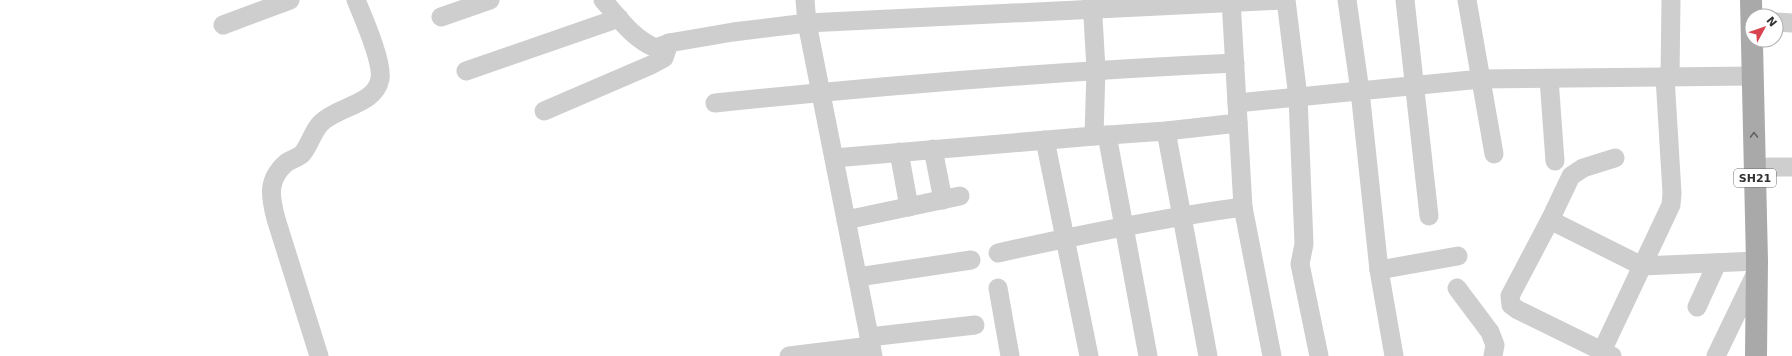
<svg xmlns="http://www.w3.org/2000/svg" width="1792" height="356" font-family="'DejaVu Sans',sans-serif">
  <style>
    .lines { fill: none; stroke-linecap: round; stroke-linejoin: round }
    .minor { stroke: #cecece; stroke-width: 19 }
    .major { stroke: #a9a9a9; stroke-width: 22 }
    .oneway { stroke: #616161 }
    .labels { text-anchor: middle; stroke-width: 4; stroke-linejoin: round; paint-order: stroke }
    .shield { fill: #fff; stroke: #6f6f6f; stroke-width: 1 }
    .shield-label { font-size: 11px; font-weight: bold; fill: #313131 }
  </style>
  <rect width="100%" height="100%" fill="#fff"/>
  <g class="lines">
    <g class="minor">
      <path d="M603,0C619,18 633,39 656,48L669,43L733,32L807,23L1284,0"/>
      <polyline points="805,0 807,23 873,356"/>
      <polyline points="1092,0 1096,69 1094,136"/>
      <polyline points="1231,0 1243,207 1272,356"/>
      <polyline points="1286,0 1298,97 1304,244 1300,264 1319,356"/>
      <polyline points="1347,0 1360,91 1379,270 1394,356"/>
      <polyline points="1405,0 1429,216"/>
      <polyline points="1467,0 1494,154"/>
      <polyline points="441,17 490,0"/>
      <polyline points="1776,22 1792,23"/>
      <polyline points="223,25 290,0"/>
      <polyline points="466,71 619,18"/>
      <polyline points="1670,77 1671,0"/>
      <polyline points="1549,79 1555,161"/>
      <path d="M715,103C888,85 1061,71 1235,63"/>
      <polyline points="1237,103 1481,79 1753,76"/>
      <polyline points="544,111 651,65 664,58 669,43"/>
      <polyline points="1166,131 1208,356"/>
      <polyline points="1107,135 1148,356"/>
      <polyline points="1045,140 1089,356"/>
      <polyline points="933,149 943,200"/>
      <polyline points="899,152 909,207"/>
      <polyline points="834,158 1094,136 1166,131 1238,123"/>
      <polyline points="1768,167 1792,167"/>
      <polyline points="846,220 960,196"/>
      <polyline points="1550,220 1642,266 1757,261"/>
      <path d="M998,253C1079,235 1160,218 1243,207"/>
      <polyline points="1379,270 1458,256"/>
      <polyline points="858,277 971,260"/>
      <polyline points="998,288 1010,356"/>
      <polyline points="1457,288 1490,332 1495,345 1493,356"/>
      <polyline points="1697,307 1717,263"/>
      <polyline points="869,337 975,325"/>
      <polyline points="1602,351 1671,205 1672,193 1665,77"/>
      <path d="M319,356L276,219C270,196 267,180 286,163C291,159 298,158 302,154C310,145 312,132 321,123C338,106 375,105 380,79C383,62 363,17 356,0"/>
      <polyline points="789,356 871,346"/>
      <polyline points="1612,356 1518,310 1511,305 1510,296 1550,220 1571,176 1583,168 1615,158"/>
      <polyline points="1716,356 1757,271"/>
    </g>
    <polyline class="major" points="1751,0 1757,261 1756,356"/>
  </g>
  <defs><path id="oneway-chevron" d="M-2-3.5L2.5 0L-2 3.5" fill="none" stroke-width="1.6" stroke-linecap="round" stroke-linejoin="round"/></defs>
  <use class="oneway" href="#oneway-chevron" transform="translate(1754 135) rotate(-91)"/>
  <g class="labels">
    <rect class="shield" x="1734" y="169" width="42" height="18" rx="3"/>
    <g class="shield-label">
      <text x="1755" y="182">SH21</text>
    </g>
  </g>
  <g transform="translate(1764 28) rotate(50)"><circle r="19" fill="#ffffff" stroke="#adadad"/>
  <path d="M0-3L7 15L0 10L-7 15Z" fill="#d7434f"/>
  <text y="-6" font-size="11" font-weight="bold" text-anchor="middle" fill="#313131">N</text>
  </g>
</svg>
